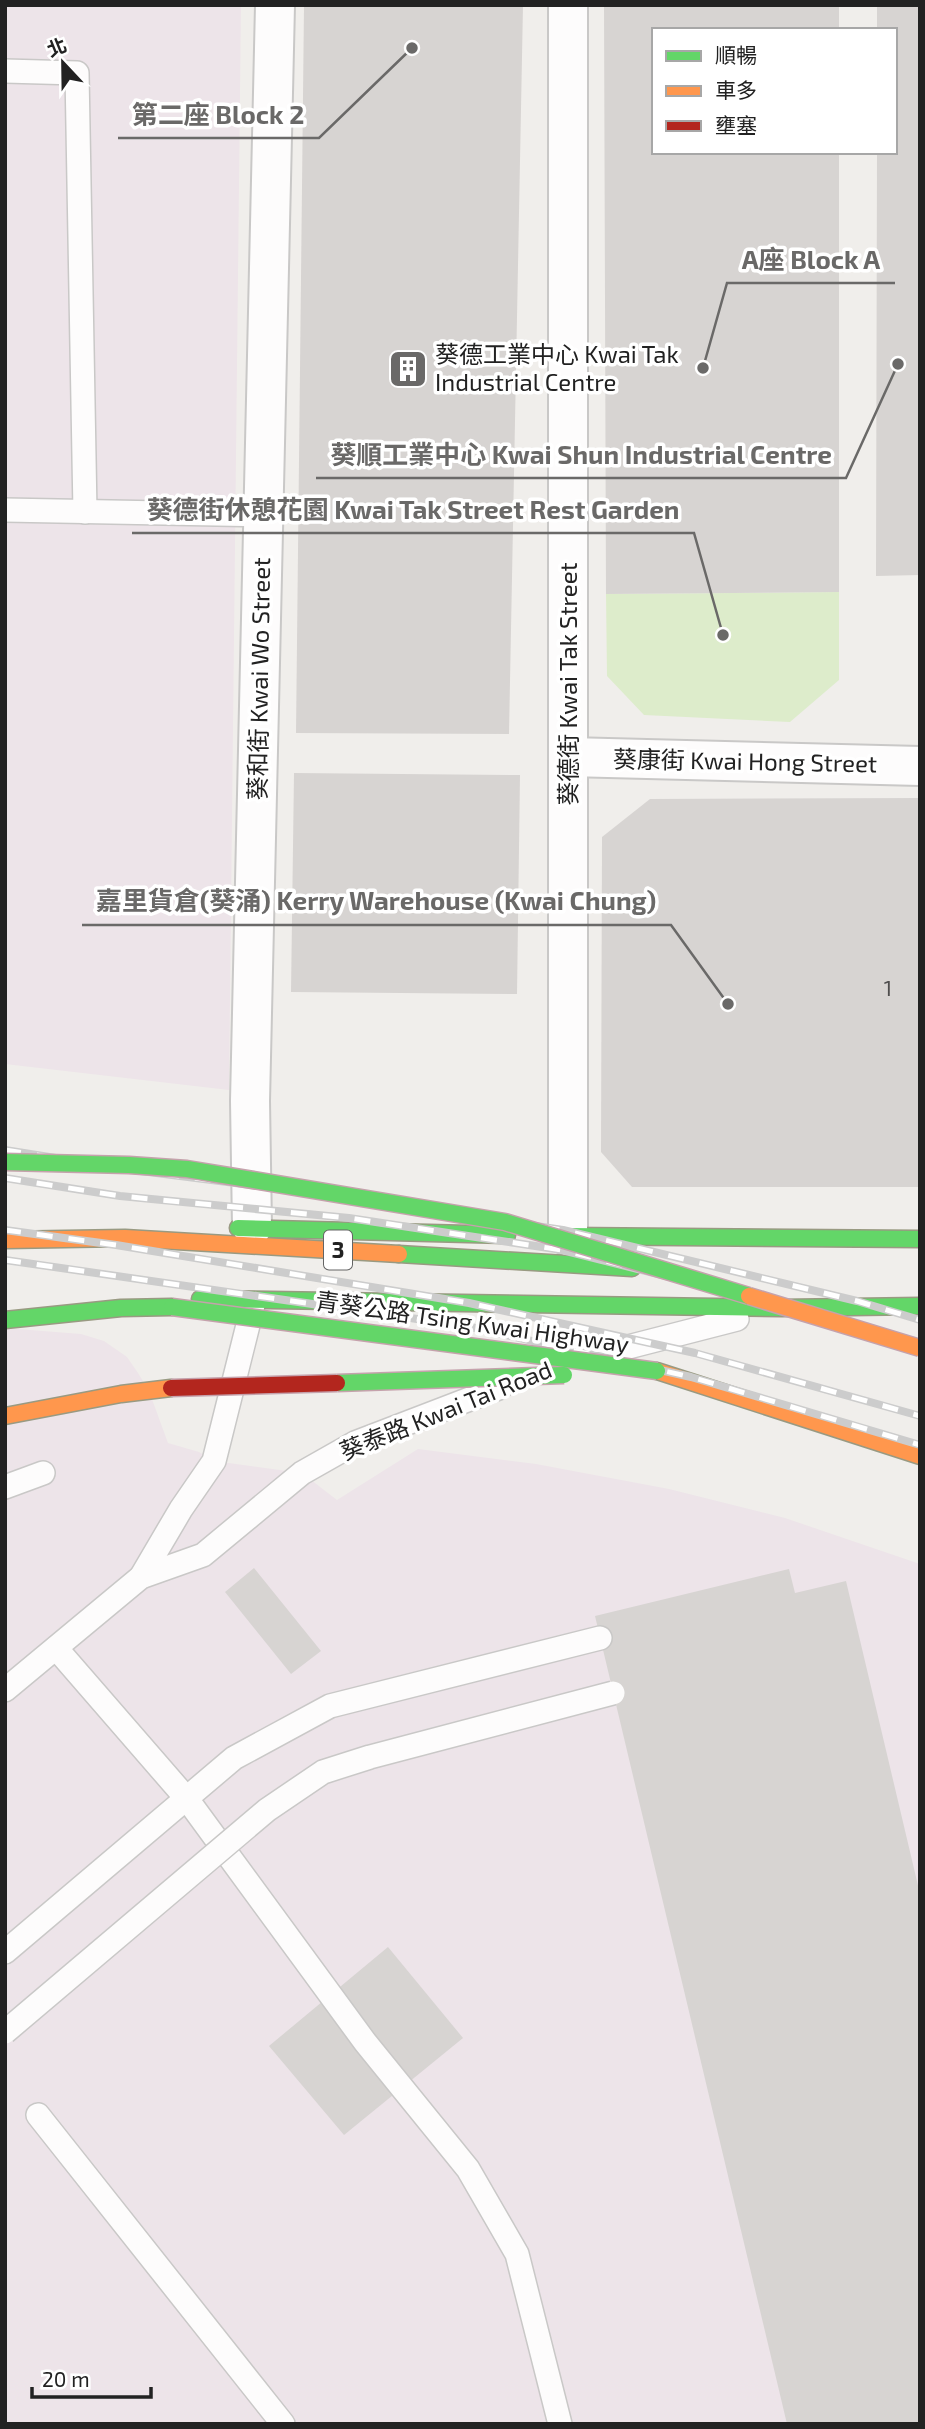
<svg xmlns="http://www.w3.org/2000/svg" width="925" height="2429" font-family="'Exo 2','Noto Sans TC',sans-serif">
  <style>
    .industrial { fill: #ede4e9 }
    .grass { fill: #ddeccb }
    .building { fill: #d7d4d2 }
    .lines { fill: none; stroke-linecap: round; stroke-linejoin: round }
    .lane-casing { stroke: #c9c8c7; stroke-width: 26 }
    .street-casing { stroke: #c9c8c7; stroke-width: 42 }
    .fast-casing { stroke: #999a82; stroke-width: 19 }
    .slow-casing { stroke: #999a82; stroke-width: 19 }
    .lane { stroke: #fdfcfc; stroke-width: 23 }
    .street { stroke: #fdfcfc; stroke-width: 38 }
    .fast { stroke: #63d668; stroke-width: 16 }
    .slow { stroke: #ff974d; stroke-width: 16 }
    .rail-casing { stroke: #ccc; stroke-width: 8 }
    .rail { stroke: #fff; stroke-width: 5; stroke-dasharray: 16; stroke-linecap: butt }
    .lane-bridge-casing { stroke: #c9c8c7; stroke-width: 26; stroke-linecap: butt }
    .fast-bridge-casing { stroke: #c5a2ac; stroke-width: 19; stroke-linecap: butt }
    .slow-bridge-casing { stroke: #c5a2ac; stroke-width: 19; stroke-linecap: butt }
    .jam-bridge-casing { stroke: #c5a2ac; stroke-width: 19; stroke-linecap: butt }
    .lane-bridge { stroke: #fdfcfc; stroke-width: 23 }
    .fast-bridge { stroke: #63d668; stroke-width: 16 }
    .slow-bridge { stroke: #ff974d; stroke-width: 16 }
    .jam-bridge { stroke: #b3261e; stroke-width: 16 }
    .labels { text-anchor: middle; stroke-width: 7; stroke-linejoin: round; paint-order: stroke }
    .number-label { font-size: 21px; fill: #4f4e4e }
    .shield { fill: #fff; stroke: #646464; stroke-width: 2 }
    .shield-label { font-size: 23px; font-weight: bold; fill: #222 }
    .poi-label { font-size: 24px; fill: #222; stroke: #fff; text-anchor: start }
    .street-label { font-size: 24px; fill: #222; stroke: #fff }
    .leader { fill: none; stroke: #6a6968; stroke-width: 2.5 }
    .callout-dot { fill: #6a6968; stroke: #fff; stroke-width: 2.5 }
    .callout-label { font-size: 26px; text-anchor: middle; font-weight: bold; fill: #6a6968; stroke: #fff; stroke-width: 7; stroke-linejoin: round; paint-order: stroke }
  </style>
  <rect width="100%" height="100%" fill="#f0eeeb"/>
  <g class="industrial">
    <polygon points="5,5 241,5 229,1090 5,1064"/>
    <polygon points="5,1328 81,1334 104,1341 127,1357 138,1373 149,1391 168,1443 199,1452 214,1461 302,1473 337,1500 418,1449 536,1464 669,1489 785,1518 920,1564 920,2424 5,2424"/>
  </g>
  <polygon class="grass" points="839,592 839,680 790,722 644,715 607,676 606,594"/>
  <g class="building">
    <polygon points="304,5 523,5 509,734 296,733"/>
    <polygon points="604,5 839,5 839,30 654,30 654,152 839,152 839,592 606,594"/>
    <polygon points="877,5 920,5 920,575 876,576 877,152 895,152 895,30 877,30"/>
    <polygon points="294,773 520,775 517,994 291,992"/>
    <polygon points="920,798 920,1187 632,1187 601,1152 602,837 650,799"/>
    <polygon points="254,1568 321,1651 291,1674 225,1592"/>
    <polygon points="789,1569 795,1593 846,1581 920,1894 920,2424 787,2424 595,1616"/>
    <polygon points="388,1947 463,2038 344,2135 269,2046"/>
  </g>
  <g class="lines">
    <defs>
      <g id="lane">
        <polyline points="5,71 77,73 85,512"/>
        <polyline points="5,510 263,515"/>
        <polyline points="597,1355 737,1319"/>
        <polyline points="5,1487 43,1473"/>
        <polyline points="141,1577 181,1509 214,1461 253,1305"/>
        <polyline points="56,1648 187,1799 365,2042 468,2169 517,2254 560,2424"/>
        <polyline points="5,1690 141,1577 203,1555 302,1473 355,1443 501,1387"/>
        <polyline points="5,1952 234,1758 330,1706 600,1638"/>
        <polyline points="38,2115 283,2424"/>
      </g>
      <g id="street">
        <polyline points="569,757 920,766"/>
        <polyline points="252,1227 250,1101 275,5"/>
        <polyline points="568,1236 568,5"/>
      </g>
      <g id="fast">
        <polyline points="238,1228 507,1235"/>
        <polyline points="567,1236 920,1239"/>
        <polyline points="399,1254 632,1268"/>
        <polyline points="200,1299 782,1308 920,1306"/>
        <polyline points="5,1320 121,1308 172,1307"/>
      </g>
      <g id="slow">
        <polyline points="5,1240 125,1238 399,1254"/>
        <polyline points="657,1371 920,1456"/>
        <polyline points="5,1416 121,1394 171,1388"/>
      </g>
    </defs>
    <use href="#lane" class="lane-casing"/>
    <use href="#street" class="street-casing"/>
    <use href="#fast" class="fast-casing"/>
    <use href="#slow" class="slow-casing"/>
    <use href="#lane" class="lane"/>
    <use href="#street" class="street"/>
    <use href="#fast" class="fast"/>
    <use href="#slow" class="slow"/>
    <defs>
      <g id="rail">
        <polyline points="5,1150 125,1169 351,1198 563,1230 857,1301 920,1320"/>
        <polyline points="5,1178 120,1196 349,1218 562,1250 852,1323 920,1343"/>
        <polyline points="5,1230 116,1245 469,1303 695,1353 920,1416"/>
        <polyline points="5,1260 466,1326 691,1377 920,1445"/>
      </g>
    </defs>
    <use href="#rail" class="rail-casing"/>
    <use href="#rail" class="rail"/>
    <defs>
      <polyline id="lane-bridge" points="5,2032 267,1810 323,1772 370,1757 613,1693"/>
      <g id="fast-bridge">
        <polyline points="5,1162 129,1165 187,1169 505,1222 749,1296"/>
        <polyline points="172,1307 657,1371"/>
        <polyline points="337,1383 564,1375"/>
      </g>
      <polyline id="slow-bridge" points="749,1296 920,1348"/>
      <polyline id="jam-bridge" points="171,1388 337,1383"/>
    </defs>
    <use href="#lane-bridge" class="lane-bridge-casing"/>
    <use href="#fast-bridge" class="fast-bridge-casing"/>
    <use href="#slow-bridge" class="slow-bridge-casing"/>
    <use href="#jam-bridge" class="jam-bridge-casing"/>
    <use href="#lane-bridge" class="lane-bridge"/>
    <use href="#fast-bridge" class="fast-bridge"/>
    <use href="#slow-bridge" class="slow-bridge"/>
    <use href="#jam-bridge" class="jam-bridge"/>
  </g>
  <defs>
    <symbol id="building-square" viewBox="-11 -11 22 22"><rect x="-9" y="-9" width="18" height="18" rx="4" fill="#6a6968" stroke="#fff"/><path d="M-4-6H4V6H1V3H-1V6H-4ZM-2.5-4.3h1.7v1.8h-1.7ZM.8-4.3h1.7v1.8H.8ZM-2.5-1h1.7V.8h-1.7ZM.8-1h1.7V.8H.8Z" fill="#fff"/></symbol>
  </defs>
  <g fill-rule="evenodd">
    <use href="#building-square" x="386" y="347" width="44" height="44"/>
  </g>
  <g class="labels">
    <g class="number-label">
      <text x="888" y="996">1</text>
    </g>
    <rect class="shield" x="324" y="1230.5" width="28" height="39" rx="5"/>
    <g class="shield-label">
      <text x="338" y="1258">3</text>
    </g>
    <g class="poi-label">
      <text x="435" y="363">葵德工業中心 Kwai Tak<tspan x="435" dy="28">Industrial Centre</tspan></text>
    </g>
    <g class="street-label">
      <text transform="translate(260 679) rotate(-89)" y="8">葵和街 Kwai Wo Street</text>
      <text transform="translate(569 684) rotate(-90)" y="8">葵德街 Kwai Tak Street</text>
      <text transform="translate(745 762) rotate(1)" y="8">葵康街 Kwai Hong Street</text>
      <text transform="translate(472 1323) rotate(8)" y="8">青葵公路 Tsing Kwai Highway</text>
      <text transform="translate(446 1411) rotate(-22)" y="8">葵泰路 Kwai Tai Road</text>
    </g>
  </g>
  <path class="leader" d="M412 48L319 138H118M703 368L727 283H895M898 364L846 478H316M723 635L694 533H132M728 1004L671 925H82"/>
  <g class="callout-dot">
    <circle cx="412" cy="48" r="7"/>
    <circle cx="703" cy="368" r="7"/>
    <circle cx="898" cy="364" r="7"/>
    <circle cx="723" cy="635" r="7"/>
    <circle cx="728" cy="1004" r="7"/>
  </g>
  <g class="callout-label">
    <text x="218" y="124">第二座 Block 2</text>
    <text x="811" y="269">A座 Block A</text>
    <text x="581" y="464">葵順工業中心 Kwai Shun Industrial Centre</text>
    <text x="413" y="519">葵德街休憩花園 Kwai Tak Street Rest Garden</text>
    <text x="376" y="910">嘉里貨倉(葵涌) Kerry Warehouse (Kwai Chung)</text>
  </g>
  <rect width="925" height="2429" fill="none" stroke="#222222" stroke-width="14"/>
  <rect x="652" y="28" width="245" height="126" fill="#ffffff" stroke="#a7a7a7" stroke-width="2"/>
  <rect x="666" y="51" width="35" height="10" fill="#63d668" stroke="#a7a7a7" stroke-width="2"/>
  <text x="715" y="63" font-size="21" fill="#222222">順暢</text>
  <rect x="666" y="86" width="35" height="10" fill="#ff974d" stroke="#a7a7a7" stroke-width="2"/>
  <text x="715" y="98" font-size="21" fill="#222222">車多</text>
  <rect x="666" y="121" width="35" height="10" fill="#b3261e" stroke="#a7a7a7" stroke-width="2"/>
  <text x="715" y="133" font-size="21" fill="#222222">壅塞</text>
  <g transform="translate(63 63) rotate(338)" stroke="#ffffff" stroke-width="5" paint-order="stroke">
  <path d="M0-5L12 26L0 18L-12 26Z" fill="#222222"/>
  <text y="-10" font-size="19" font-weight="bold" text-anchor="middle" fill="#222222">北</text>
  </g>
  <path d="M32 2387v10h119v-10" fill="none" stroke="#222222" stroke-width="3.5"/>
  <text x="42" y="2387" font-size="21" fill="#222222" stroke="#ffffff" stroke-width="5" paint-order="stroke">20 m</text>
</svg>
